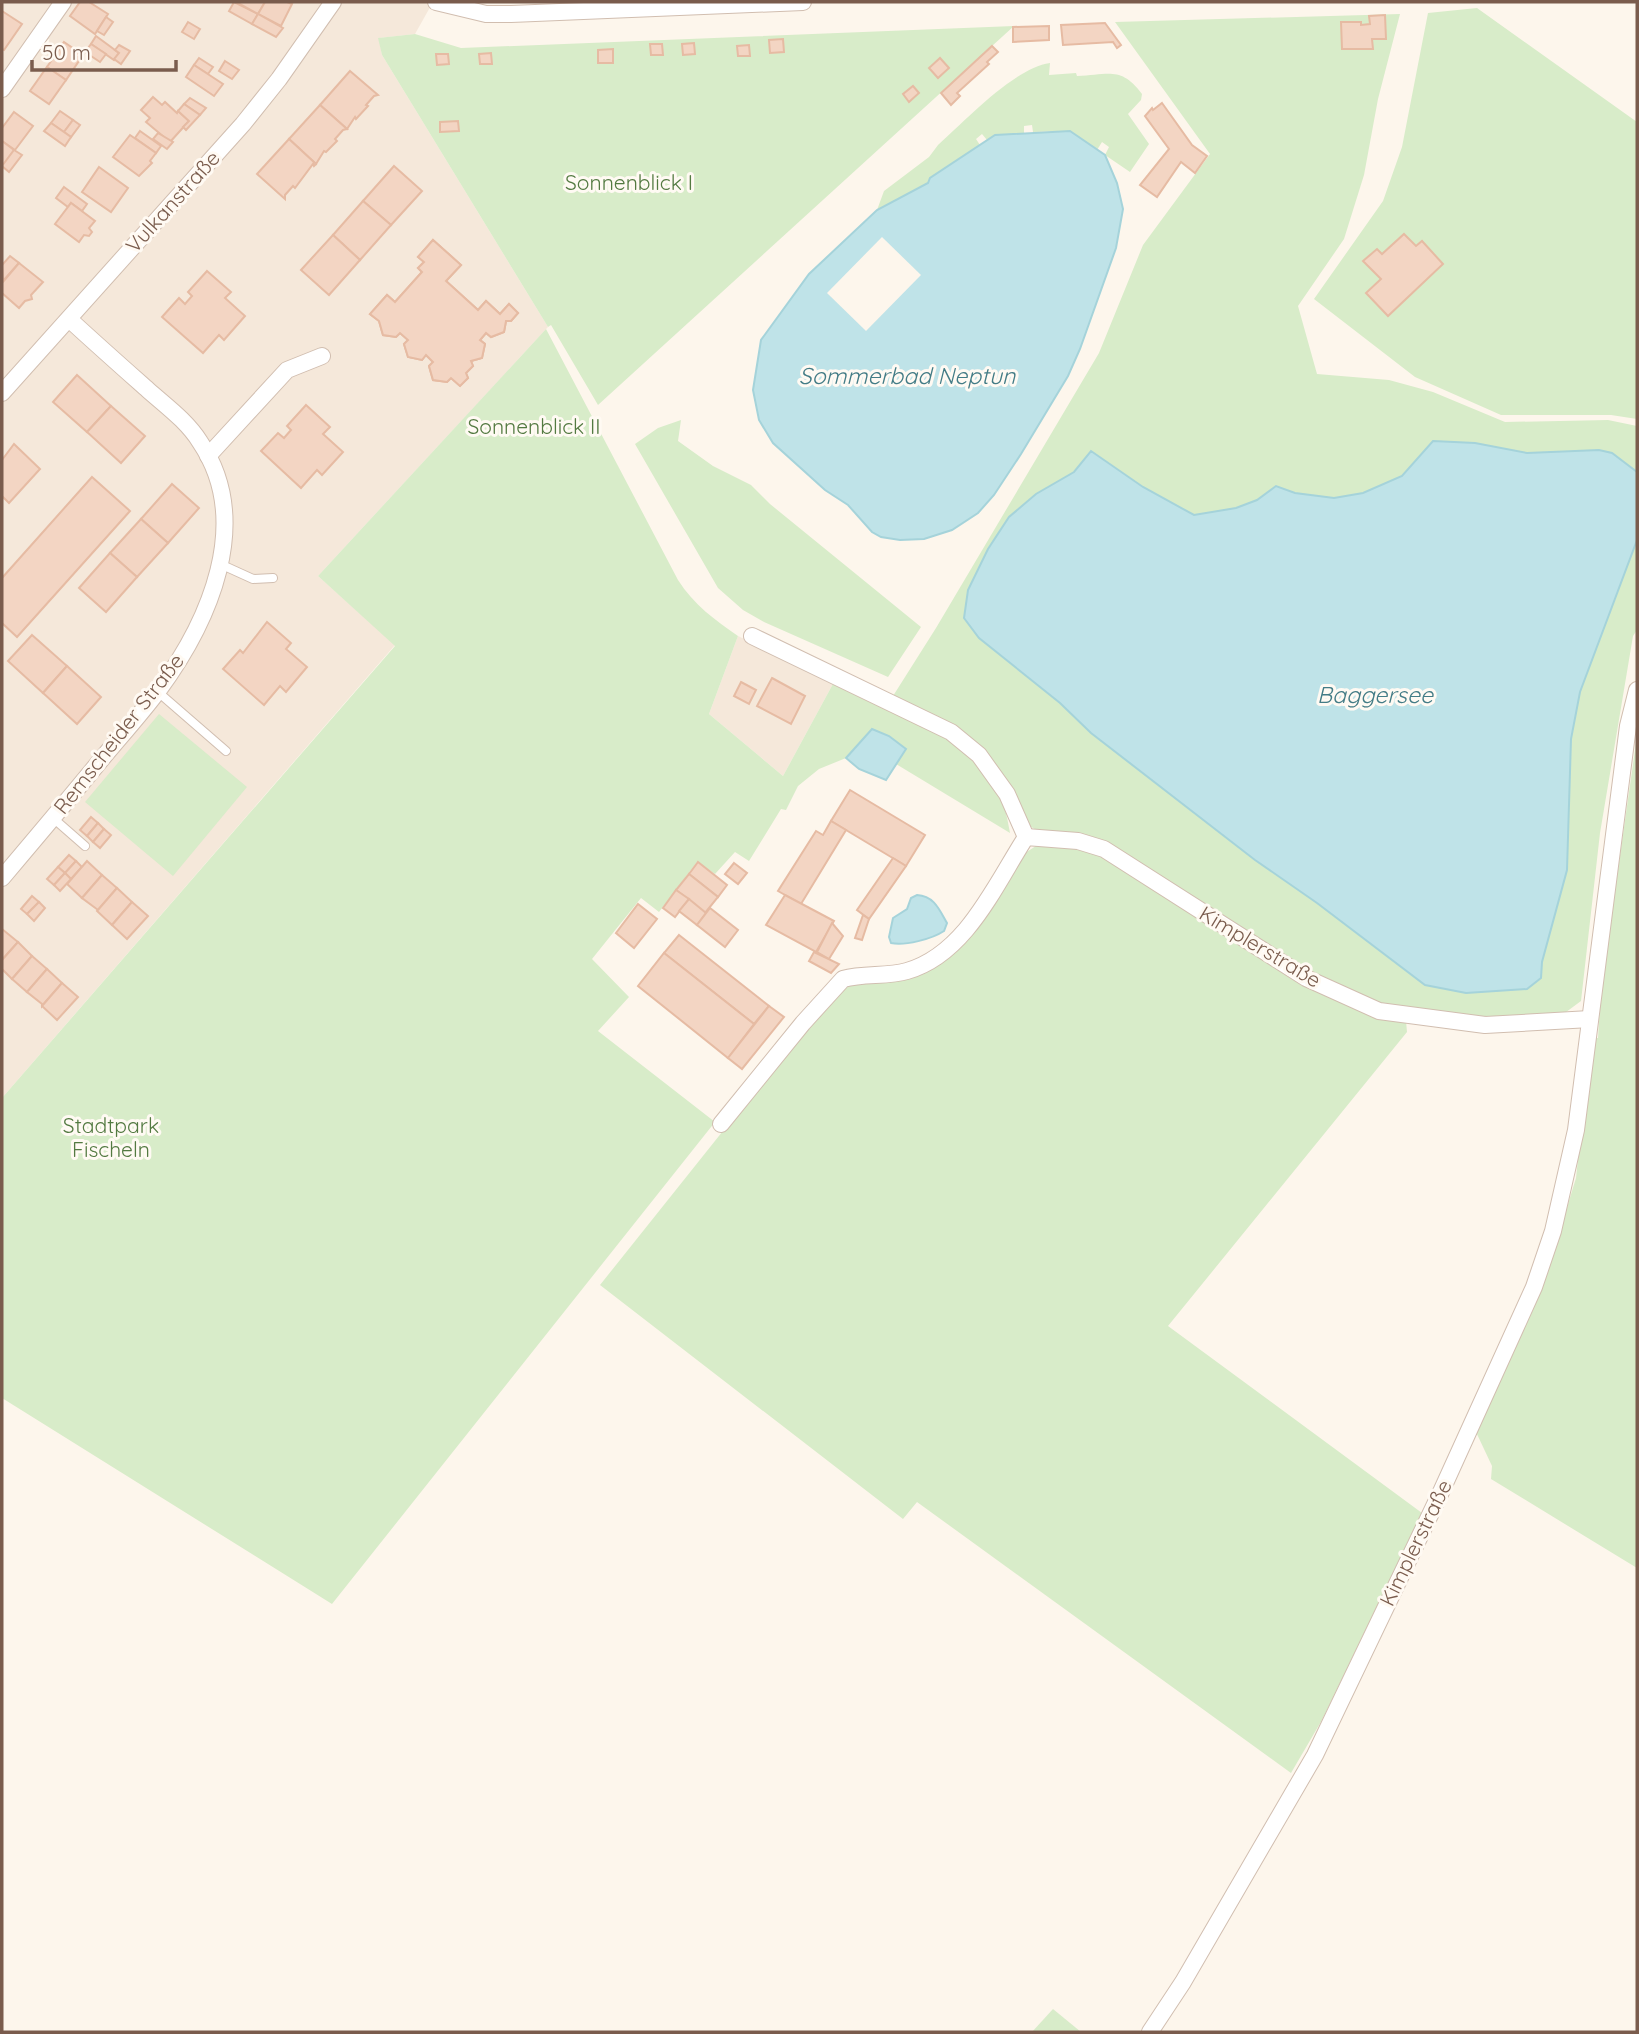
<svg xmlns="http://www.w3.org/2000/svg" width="1639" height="2034" font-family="Quicksand,sans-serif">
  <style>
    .residential { fill: #f5e8da }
    .green { fill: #d8ecc9 }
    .water { fill: #bfe3e8; stroke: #a5d3da; stroke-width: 2 }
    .pier { fill: #fdf6ec }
    .building { fill: #f3d5c3; stroke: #e6bba3; stroke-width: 2; fill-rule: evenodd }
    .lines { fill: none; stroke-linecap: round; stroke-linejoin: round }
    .service-casing { stroke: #d1beb0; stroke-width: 10 }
    .minor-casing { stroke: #d1beb0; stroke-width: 18 }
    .service { stroke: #fff; stroke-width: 8 }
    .minor { stroke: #fff; stroke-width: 16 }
    .labels { text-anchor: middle; stroke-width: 6; stroke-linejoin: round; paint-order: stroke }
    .park-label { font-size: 21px; fill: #537a41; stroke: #fffaf3 }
    .street-label { font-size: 21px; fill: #7a5c4d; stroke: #fffaf3 }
    .water-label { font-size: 23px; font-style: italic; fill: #437c86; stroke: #fffaf3 }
  </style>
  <rect width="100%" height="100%" fill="#fdf6ec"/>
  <g class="residential">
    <polygon points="2,2 433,2 415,34 379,38 382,55 548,327 318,576 395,645 2,1098"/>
    <polygon points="738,636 834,682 783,776 709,714"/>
  </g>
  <g class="green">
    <polygon points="1477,8 1637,122 1637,419 1611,415 1501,415 1415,377 1314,299 1383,201 1402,147 1428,13"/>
    <polygon points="1400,14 1378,99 1364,175 1344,239 1298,306 1317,374 1389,380 1433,392 1505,422 1608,420 1637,426 1637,472 1612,453 1599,450 1527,453 1475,443 1433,441 1402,476 1363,493 1334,498 1295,493 1276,486 1257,500 1236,508 1194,515 1143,487 1091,452 1074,472 1036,494 1009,517 988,549 968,590 1060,703 1091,733 1255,860 1317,903 1541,978 1542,962 1567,870 1571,740 1580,692 1637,540 1637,630 1633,636 1600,833 1581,1001 1558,1018 1487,1019 1379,1005 1289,962 1149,868 1113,847 1038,831 1028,825 1004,778 893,696 936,628 1099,353 1143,245 1210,154 1115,22"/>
    <polygon points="1014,26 598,405 551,325 548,327 382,55 378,38 415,34 461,48"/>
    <path d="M1050,63L1049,75L1076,73L1077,76C1109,75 1121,66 1142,94L1141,100L1128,114L1149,144L1130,172L1105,155L1109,147L1102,142L1097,150L1070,131L1033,132L1032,125L1024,126V133L995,135L987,140L982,134L976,139L980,145L930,178L929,183L877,210L884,191L929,157L938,145C965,121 1014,68 1050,63Z"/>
    <path d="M546,329L678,580C694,605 715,620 738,636L709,714L783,776L834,682C885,707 961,734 993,782C1003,796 1007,816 1010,833L896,764L905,749L872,729L846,758L819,769L798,786L786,810L781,809L749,861L735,852L715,874L697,862L659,912L641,898L592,959L629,997L598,1031L715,1122L332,1604L2,1398V1098L395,646L318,576Z"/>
    <polygon points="681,420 678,441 713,466 751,485 770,504 921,627 888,677 764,622 743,610 718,588 635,444 658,428"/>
    <polygon points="159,714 247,787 173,876 85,802"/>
    <polygon points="1637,736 1637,1568 1491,1479 1492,1466 1476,1432 1543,1286 1576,1178 1591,1038 1598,1038 1601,989"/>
    <polygon points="1039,844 1078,846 1108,857 1223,931 1406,1021 1407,1032 1168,1326 1422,1513 1322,1720 1291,1773 917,1502 903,1519 600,1285 794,1042 847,984 929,968 1022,855"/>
    <polygon points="1053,2009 1081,2032 1032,2032"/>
  </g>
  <g class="water">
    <polygon points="1070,131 1105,155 1117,183 1123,209 1116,248 1080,349 1068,376 1021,454 994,495 978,513 952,530 924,539 900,540 881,537 872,532 848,505 825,490 773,443 759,420 753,390 761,340 809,274 877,210 928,183 930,178 995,135"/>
    <polygon points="1433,441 1475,443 1527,453 1599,450 1612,453 1637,472 1637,540 1580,692 1571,739 1567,870 1542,962 1541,978 1527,989 1466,993 1425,985 1317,903 1255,860 1091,733 1060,703 979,638 964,618 968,590 988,549 1009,517 1036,494 1074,472 1091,451 1143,487 1194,515 1236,508 1257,500 1276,486 1295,493 1334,498 1363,493 1402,476"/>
    <polygon points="872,729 889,736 906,749 886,780 859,769 846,758"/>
    <path d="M917,895C934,896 939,909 947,923L944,931C932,939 905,946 891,943L889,937L893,918L907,909L911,898Z"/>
  </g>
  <polygon class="pier" points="882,237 921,275 866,331 827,293"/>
  <g class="building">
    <polygon points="80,2 89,2 108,14 95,34 70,16"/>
    <polygon points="234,2 258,14 252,24 229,11"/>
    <polygon points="236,2 265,2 258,14"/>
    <polygon points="265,2 287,2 292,4 281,26 258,14"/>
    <polygon points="2,11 22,24 4,50 2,49"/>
    <polygon points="258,14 283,28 276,37 252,24"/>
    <polygon points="1385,15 1386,39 1372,39 1373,49 1342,49 1341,22 1361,22 1361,25 1370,24 1369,16"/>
    <polygon points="106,17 113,22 104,35 97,31"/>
    <polygon points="188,22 200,29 194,39 182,32"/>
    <polygon points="1105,23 1121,45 1117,48 1113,42 1063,45 1061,25"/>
    <polygon points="1049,26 1049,40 1013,42 1013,27"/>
    <polygon points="96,36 119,53 114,60 91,44"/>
    <polygon points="783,39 784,52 770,53 769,40"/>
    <polygon points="64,42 83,55 66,80 47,67"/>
    <polygon points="694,43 695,54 683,55 682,44"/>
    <polygon points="91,44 106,54 100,62 85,52"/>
    <polygon points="650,44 662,44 663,55 651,55"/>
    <polygon points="119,45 130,51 121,64 114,59 119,53 115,50"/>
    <polygon points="749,45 750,56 738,56 737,46"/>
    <polygon points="992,46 998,52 987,62 989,64 957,93 960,96 951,105 941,93"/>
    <polygon points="613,49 613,63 598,63 598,50"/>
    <polygon points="491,53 492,64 480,64 479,54"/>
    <polygon points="436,54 448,54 449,64 437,65"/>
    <polygon points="199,58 213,67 208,74 194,65"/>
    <polygon points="940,58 949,68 938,78 929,68"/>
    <polygon points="225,61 239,70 232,79 219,71"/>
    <polygon points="194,65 223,84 214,96 186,77"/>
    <polygon points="47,67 66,80 49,104 30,91"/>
    <polygon points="350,71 378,95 374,96 366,105 368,106 356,119 355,117 347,129 320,105"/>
    <polygon points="913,86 919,93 909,102 903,94"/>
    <polygon points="153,97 162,105 165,102 177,113 178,111 189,121 170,142 146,122 150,118 141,110"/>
    <polygon points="190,98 206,108 200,115 184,104"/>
    <polygon points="1162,103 1192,145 1207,156 1195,173 1181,162 1157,197 1140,185 1169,149 1145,116 1152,108 1153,110"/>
    <polygon points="184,104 200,115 186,130 183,127 189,121 178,111"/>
    <polygon points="320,105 347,129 343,130 335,139 337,141 326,152 324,151 316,164 289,139"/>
    <polygon points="60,111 73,120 64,132 51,123"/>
    <polygon points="14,112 33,126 15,150 2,141 2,128"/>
    <polygon points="73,120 80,125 71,137 64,132"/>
    <polygon points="458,121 459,131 440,132 440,122"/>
    <polygon points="51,123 71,137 65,146 44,131"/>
    <polygon points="140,131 161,146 156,153 135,138"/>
    <polygon points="158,133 173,142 167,149 153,139"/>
    <polygon points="130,135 156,153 150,161 152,163 139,176 113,157"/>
    <polygon points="289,139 316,164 314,166 313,164 295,188 293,186 285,195 285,199 257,174"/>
    <polygon points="2,141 14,150 2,167"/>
    <polygon points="14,150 22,155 9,172 2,166"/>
    <polygon points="394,166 422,191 391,225 363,201"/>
    <polygon points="99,167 128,188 111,212 82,192"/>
    <polygon points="64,187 87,204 82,211 71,203 68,207 56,198"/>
    <polygon points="363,201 391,225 360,260 333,235"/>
    <polygon points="71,203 95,221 89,228 92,232 89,236 84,235 79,242 55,224"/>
    <polygon points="1404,234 1416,246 1422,241 1443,264 1388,316 1366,293 1381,279 1363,261 1377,249 1382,254"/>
    <polygon points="333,235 360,260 329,295 301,270"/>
    <path d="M433,240L461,265L446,281L478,310L486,301L500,314L509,304L518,313L511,321H506L504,332L491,337L486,333L480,340L485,344L482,358L471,361L473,366L466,373L468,378L460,386L451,378L447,382L433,380L429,366L433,362L426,355L422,360L408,357L404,344L408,340L400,333L396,337L383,335L379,321L370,314L387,295L395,302L422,272L418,268L424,262L418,257ZM442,301L467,323L447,346L422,324Z"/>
    <polygon points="433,240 461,265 446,281 478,310 486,301 500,314 509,304 518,313 511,321 506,321 504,332 491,337 486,333 480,340 485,344 482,358 471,361 473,366 466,373 468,378 460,386 451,378 447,382 433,380 429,366 433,362 426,355 422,360 408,357 404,344 408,340 400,333 396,337 383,335 379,321 370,314 387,295 395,302 422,272 418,268 424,262 418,257"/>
    <polygon points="10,256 19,263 3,281 2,265"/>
    <polygon points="19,263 43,282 31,295 32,299 25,301 19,308 2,293 2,283"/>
    <polygon points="207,271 231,292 225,298 245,316 224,340 219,335 203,353 162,317 179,298 185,304 192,296 188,292"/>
    <polygon points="77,375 111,406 87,432 53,402"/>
    <polygon points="306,405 330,427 323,434 343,452 322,475 317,470 301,488 261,451 278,433 284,438 291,430 287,426"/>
    <polygon points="111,406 145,436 121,463 87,432"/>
    <polygon points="14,444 40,469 9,503 2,496 2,460"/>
    <polygon points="92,477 130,511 17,637 2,623 2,578"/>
    <polygon points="172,484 199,508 168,543 141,519"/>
    <polygon points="141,519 168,543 137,577 110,553"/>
    <polygon points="110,553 137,577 106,612 79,588"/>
    <polygon points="267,622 291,643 286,649 307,667 286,692 280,686 264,705 223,669 240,650 243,653"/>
    <polygon points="32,635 67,666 43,693 8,661"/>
    <polygon points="67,666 101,697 77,724 43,693"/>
    <polygon points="772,678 805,696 791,724 757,706"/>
    <polygon points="741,682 756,690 749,704 734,696"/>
    <polygon points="850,790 925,835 906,866 831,821"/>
    <polygon points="91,817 98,823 87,836 80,830"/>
    <polygon points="831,821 846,830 801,904 778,891 816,831 823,835"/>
    <polygon points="98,823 104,829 93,842 87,836"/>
    <polygon points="104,829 111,835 100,848 93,842"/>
    <polygon points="69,855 76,861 65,873 58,867"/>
    <polygon points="893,858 906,866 869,919 857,910"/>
    <polygon points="76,861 82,867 71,879 65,873"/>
    <polygon points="87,861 102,875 82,898 67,884"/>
    <polygon points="698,862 727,885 718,897 689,874"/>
    <polygon points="734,863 747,873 738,884 725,874"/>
    <polygon points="58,867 65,873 54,885 47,879"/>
    <polygon points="65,873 71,879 60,891 54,885"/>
    <polygon points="689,874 718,897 705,913 676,890"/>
    <polygon points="102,875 117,888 98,910 82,898"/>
    <polygon points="117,888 132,902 112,925 97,911"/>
    <polygon points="676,890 689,899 675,917 663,908"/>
    <polygon points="785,895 834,921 816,952 766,925"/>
    <polygon points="32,896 39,902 27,914 21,909"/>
    <polygon points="689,899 706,913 697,925 679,911"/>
    <polygon points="39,902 45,908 34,921 27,914"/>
    <polygon points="132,902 148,916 127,939 112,925"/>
    <polygon points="638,904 657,919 634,948 616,933"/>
    <polygon points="710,908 738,930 725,947 697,925"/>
    <polygon points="863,915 869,919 862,940 855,938"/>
    <polygon points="832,923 843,936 829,959 817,952"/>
    <polygon points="2,929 18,942 2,960"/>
    <polygon points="679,935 769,1006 754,1024 664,953"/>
    <polygon points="18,942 32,956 12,979 2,969 2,960"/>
    <polygon points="814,952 839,964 831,973 809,961"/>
    <polygon points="664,953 754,1024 728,1058 638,986"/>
    <polygon points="32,956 47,969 27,992 12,979"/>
    <polygon points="47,969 62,983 42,1006 42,1004 27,992"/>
    <polygon points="62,983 78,997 57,1020 42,1006"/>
    <polygon points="769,1006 784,1017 742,1069 728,1058"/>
  </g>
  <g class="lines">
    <defs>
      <g id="service">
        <polyline points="220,564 253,579 273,578"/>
        <polyline points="158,692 226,751"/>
        <polyline points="53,818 85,846"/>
      </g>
      <g id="minor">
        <polyline points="436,2 486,14 511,14 803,2"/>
        <polyline points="2,89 63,2"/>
        <polyline points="2,393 243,124 279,79 333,2"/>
        <polyline points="208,456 287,370 322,356"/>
        <polyline points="752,636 951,732 979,755 1007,794 1026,837"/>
        <path d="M2,878C35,839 68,800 100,761C119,738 140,715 158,691C209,622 254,522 200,442C187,421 166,406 148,390C121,366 95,343 69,319"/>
        <path d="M721,1124L803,1023L843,979C864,973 887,977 907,971C966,954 995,885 1026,837L1078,841L1104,849L1306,978L1379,1011L1485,1025L1590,1019"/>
        <polyline points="1150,2032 1183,1982 1315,1755 1441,1492 1534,1287 1553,1231 1576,1130 1628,726 1637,690"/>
      </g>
    </defs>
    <use href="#service" class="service-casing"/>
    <use href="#minor" class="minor-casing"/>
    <use href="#service" class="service"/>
    <use href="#minor" class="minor"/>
  </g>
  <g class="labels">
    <g class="park-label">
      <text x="629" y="190">Sonnenblick I</text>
      <text x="534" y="434">Sonnenblick II</text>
      <text x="111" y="1133">Stadtpark<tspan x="111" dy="24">Fischeln</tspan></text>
    </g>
    <g class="street-label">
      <text transform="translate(173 202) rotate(-48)" y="7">Vulkanstraße</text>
      <text transform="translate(119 734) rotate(-52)" y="7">Remscheider Straße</text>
      <text transform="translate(1260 947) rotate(31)" y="7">Kimplerstraße</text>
      <text transform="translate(1416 1543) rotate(-64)" y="7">Kimplerstraße</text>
    </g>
    <g class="water-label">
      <text x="907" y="384">Sommerbad Neptun</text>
      <text x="1375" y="703">Baggersee</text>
    </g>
  </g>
  <rect width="1639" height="2034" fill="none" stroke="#7a5c4d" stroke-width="7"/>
  <path d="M32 60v10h144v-10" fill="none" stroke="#7a5c4d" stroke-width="3.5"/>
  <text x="42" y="60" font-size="21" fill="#7a5c4d" stroke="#fffaf3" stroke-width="5" paint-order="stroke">50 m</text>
</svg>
